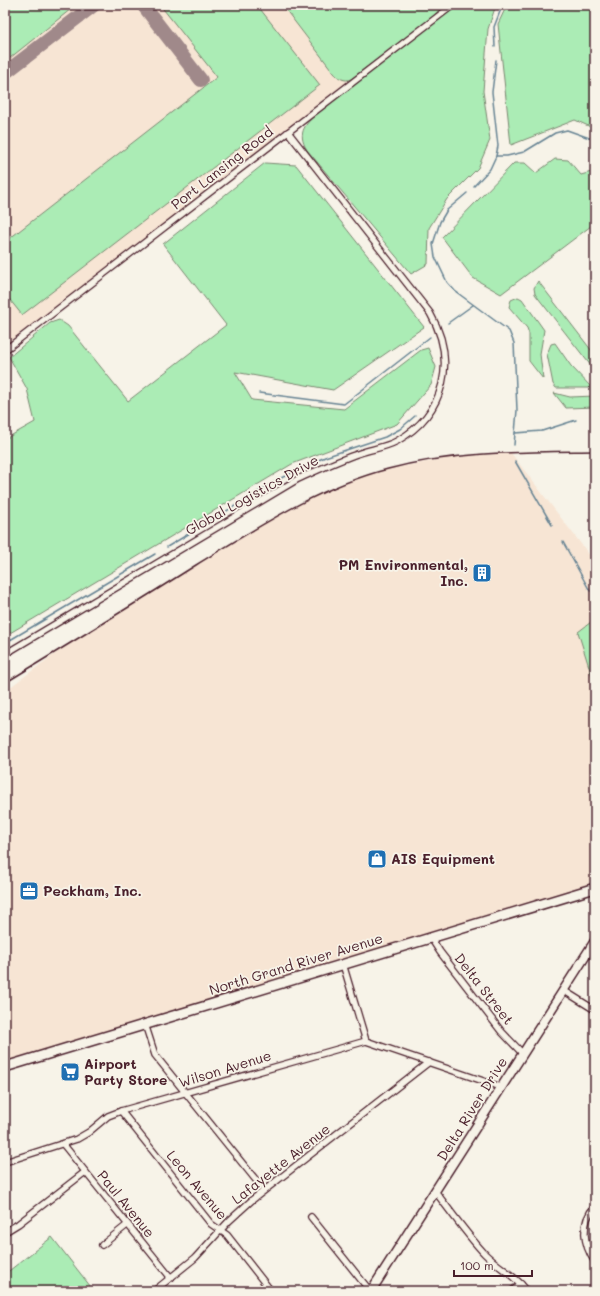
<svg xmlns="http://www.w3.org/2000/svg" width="600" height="1296" font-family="Mali,sans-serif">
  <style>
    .built { fill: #f7e5d4 }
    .green { fill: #abecb5; stroke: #7a8670 }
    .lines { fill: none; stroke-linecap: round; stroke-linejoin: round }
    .stream { stroke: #668393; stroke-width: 1.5 }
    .taxiway { stroke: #a0898a; stroke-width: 14 }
    .street-casing { stroke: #4a1f2b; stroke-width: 8 }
    .secondary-casing { stroke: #4a1f2b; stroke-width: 11 }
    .primary-casing { stroke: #4a1f2b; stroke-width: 12 }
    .street { stroke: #f7f3e8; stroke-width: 5.5 }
    .secondary { stroke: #f7f3e8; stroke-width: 8 }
    .primary { stroke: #f7f3e8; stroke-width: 9 }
    .rail { stroke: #4a1f2b; stroke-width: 1.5 }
    .labels { text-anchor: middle; stroke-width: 3.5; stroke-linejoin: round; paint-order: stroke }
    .street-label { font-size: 14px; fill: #4a1f2b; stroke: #f7f3e8 }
    .poi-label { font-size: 14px; font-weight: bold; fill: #4a1f2b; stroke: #f7f3e8; text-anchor: start }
  </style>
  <rect width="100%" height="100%" fill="#f7f3e8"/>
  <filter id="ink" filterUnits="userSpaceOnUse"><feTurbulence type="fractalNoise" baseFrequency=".025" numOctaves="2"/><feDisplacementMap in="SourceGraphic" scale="8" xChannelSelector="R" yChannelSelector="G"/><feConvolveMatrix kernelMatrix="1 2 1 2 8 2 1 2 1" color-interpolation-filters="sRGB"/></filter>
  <g filter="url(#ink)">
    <g class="built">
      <polygon points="5,5 447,5 5,346"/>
      <polygon points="511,453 595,562 595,883 5,1067 5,691 60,650 260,526 317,495 357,478 388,469 453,457"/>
    </g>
    <g class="green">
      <polygon points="5,5 76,5 5,62"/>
      <polygon points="160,5 257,5 320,85 22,315 6,295 5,296 5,242 217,77"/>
      <path d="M282,5H443L432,18L351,79C345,82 338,78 334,73Z"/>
      <path d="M456,5H496L488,29L483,91L490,140L478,168L447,199L429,228L428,264L411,274L307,150C296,132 306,123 320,111Z"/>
      <polygon points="507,5 595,5 595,129 575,120 511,145 498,24"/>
      <polygon points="555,159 568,160 581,175 595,171 595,223 501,294 473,278 442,237 514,163 525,163 536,173"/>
      <polygon points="265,163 296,165 424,327 333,390 235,372 252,400 344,409 421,350 428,348 436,367 431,385 397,424 292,464 5,636 5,439 35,422 27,389 9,357 50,323 59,320 68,326 128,401 226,325 163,244"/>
      <polygon points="538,281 595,355 595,371 535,294 534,288"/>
      <polygon points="518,297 522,299 544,330 540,354 543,379 529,361 529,334 527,328 509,307 511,300"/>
      <polygon points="555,343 571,366 592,388 556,388 553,384 547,354 551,344"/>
      <polygon points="554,393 570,397 595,396 595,407 566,408"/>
      <polygon points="595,619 595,686 578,632"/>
      <polygon points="52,1237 94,1291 5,1291 5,1274"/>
    </g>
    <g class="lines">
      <g class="stream">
        <polyline points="495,47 494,27 501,9"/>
        <polyline points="496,156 507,156 524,152 555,133 567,130 595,140"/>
        <polyline points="474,186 490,169 496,156 498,146 492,92 496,60"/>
        <polyline points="467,193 447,210 440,222 433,244 435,257 447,282 455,291 509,331 514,343 517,410 514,445"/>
        <polyline points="448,323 473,305"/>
        <polyline points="259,393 344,404 430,337"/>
        <polyline points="515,433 542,431 576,420"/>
        <polyline points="515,461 552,525"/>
        <polyline points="563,542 590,591"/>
        <polyline points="167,547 281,478 325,457 385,437 400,429 415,416"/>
        <polyline points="5,643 155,554"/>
      </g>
      <g class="taxiway">
        <polyline points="143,5 201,80"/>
        <polyline points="5,73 94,5"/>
      </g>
      <defs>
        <g id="street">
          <polyline points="5,350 453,5"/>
          <path d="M5,654L298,479C318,470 339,460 360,453C372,449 386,447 397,441C446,413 457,360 430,313L288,132"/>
          <polyline points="431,938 440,952 501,1031 522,1053"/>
          <polyline points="343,964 366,1041"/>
          <polyline points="563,990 595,1010"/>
          <polyline points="145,1024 155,1055 264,1190"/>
          <polyline points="121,1111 211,1224 227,1235 271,1291"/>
          <polyline points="63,1144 171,1278"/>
          <polyline points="5,1162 77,1139 89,1132 108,1116 121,1111 366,1041 501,1087"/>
          <path d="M435,1191C451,1212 467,1235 485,1254C499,1268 515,1275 527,1291"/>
          <path d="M595,1206C580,1223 583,1244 595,1262"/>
          <polyline points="311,1217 370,1291"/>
          <polyline points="5,1232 18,1224 85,1172"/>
          <polyline points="102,1245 127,1225"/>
          <polyline points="154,1291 195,1258 229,1221 252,1200 429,1062"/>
          <polyline points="512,1291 521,1284"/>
        </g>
        <polyline id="secondary" points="371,1291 595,941"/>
        <polyline id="primary" points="5,1067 595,888"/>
      </defs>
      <use href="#street" class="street-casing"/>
      <use href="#secondary" class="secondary-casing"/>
      <use href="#primary" class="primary-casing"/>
      <use href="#street" class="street"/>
      <use href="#secondary" class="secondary"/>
      <use href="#primary" class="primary"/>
      <path class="rail" d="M5,683C69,644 133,605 196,565C257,528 318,487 388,469C455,451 526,452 595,451"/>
    </g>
  </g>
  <defs>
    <symbol id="building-square" viewBox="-11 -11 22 22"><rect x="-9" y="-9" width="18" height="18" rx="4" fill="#1f6fb2" stroke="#f7f3e8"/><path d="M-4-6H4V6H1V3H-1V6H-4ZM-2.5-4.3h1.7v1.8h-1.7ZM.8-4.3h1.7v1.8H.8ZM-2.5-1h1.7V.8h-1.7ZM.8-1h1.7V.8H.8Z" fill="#fff"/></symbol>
    <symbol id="shop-square" viewBox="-11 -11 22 22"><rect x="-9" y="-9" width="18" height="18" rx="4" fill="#1f6fb2" stroke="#f7f3e8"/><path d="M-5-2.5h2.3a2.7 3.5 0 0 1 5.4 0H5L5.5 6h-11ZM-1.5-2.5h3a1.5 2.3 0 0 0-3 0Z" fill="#fff"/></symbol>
    <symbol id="office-square" viewBox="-11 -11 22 22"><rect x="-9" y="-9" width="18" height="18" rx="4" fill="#1f6fb2" stroke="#f7f3e8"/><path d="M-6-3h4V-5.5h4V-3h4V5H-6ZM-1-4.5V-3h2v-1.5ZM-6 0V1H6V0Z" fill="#fff"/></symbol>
    <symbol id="supermarket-square" viewBox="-11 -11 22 22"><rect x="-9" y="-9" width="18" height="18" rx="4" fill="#1f6fb2" stroke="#f7f3e8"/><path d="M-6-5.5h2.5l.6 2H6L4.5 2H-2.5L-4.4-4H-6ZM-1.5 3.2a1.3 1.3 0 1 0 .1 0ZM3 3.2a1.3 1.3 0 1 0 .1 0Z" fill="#fff"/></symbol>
  </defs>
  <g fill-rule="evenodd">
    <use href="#building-square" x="471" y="562" width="22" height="22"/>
    <use href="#shop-square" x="366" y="848" width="22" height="22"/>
    <use href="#office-square" x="18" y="880" width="22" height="22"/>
    <use href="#supermarket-square" x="59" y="1061" width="22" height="22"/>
  </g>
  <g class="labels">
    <g class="street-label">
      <text transform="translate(222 168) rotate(-38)" y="5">Port Lansing Road</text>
      <text transform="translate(252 495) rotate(-29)" y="5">Global Logistics Drive</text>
      <text transform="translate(296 964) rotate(-17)" y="5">North Grand River Avenue</text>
      <text transform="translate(484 989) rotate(52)" y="5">Delta Street</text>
      <text transform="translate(225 1069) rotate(-17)" y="5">Wilson Avenue</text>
      <text transform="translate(472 1109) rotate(-58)" y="5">Delta River Drive</text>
      <text transform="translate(281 1164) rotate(-38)" y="5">Lafayette Avenue</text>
      <text transform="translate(197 1185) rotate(50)" y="5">Leon Avenue</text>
      <text transform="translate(126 1204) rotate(51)" y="5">Paul Avenue</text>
    </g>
    <g class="poi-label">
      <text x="468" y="570" text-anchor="end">PM Environmental,<tspan x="468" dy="16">Inc.</tspan></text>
      <text x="391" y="864">AIS Equipment</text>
      <text x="43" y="896">Peckham, Inc.</text>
      <text x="84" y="1069">Airport<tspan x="84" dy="16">Party Store</tspan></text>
    </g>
  </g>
  <rect width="600" height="1296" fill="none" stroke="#f7f3e8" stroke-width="20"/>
  <rect x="10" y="10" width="580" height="1276" fill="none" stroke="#4a1f2b" stroke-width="1.5" filter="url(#ink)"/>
  <path d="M454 1270v6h78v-6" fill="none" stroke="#4a1f2b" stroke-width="2"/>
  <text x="460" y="1270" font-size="12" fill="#4a1f2b" stroke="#f7f3e8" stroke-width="3" paint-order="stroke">100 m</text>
</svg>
